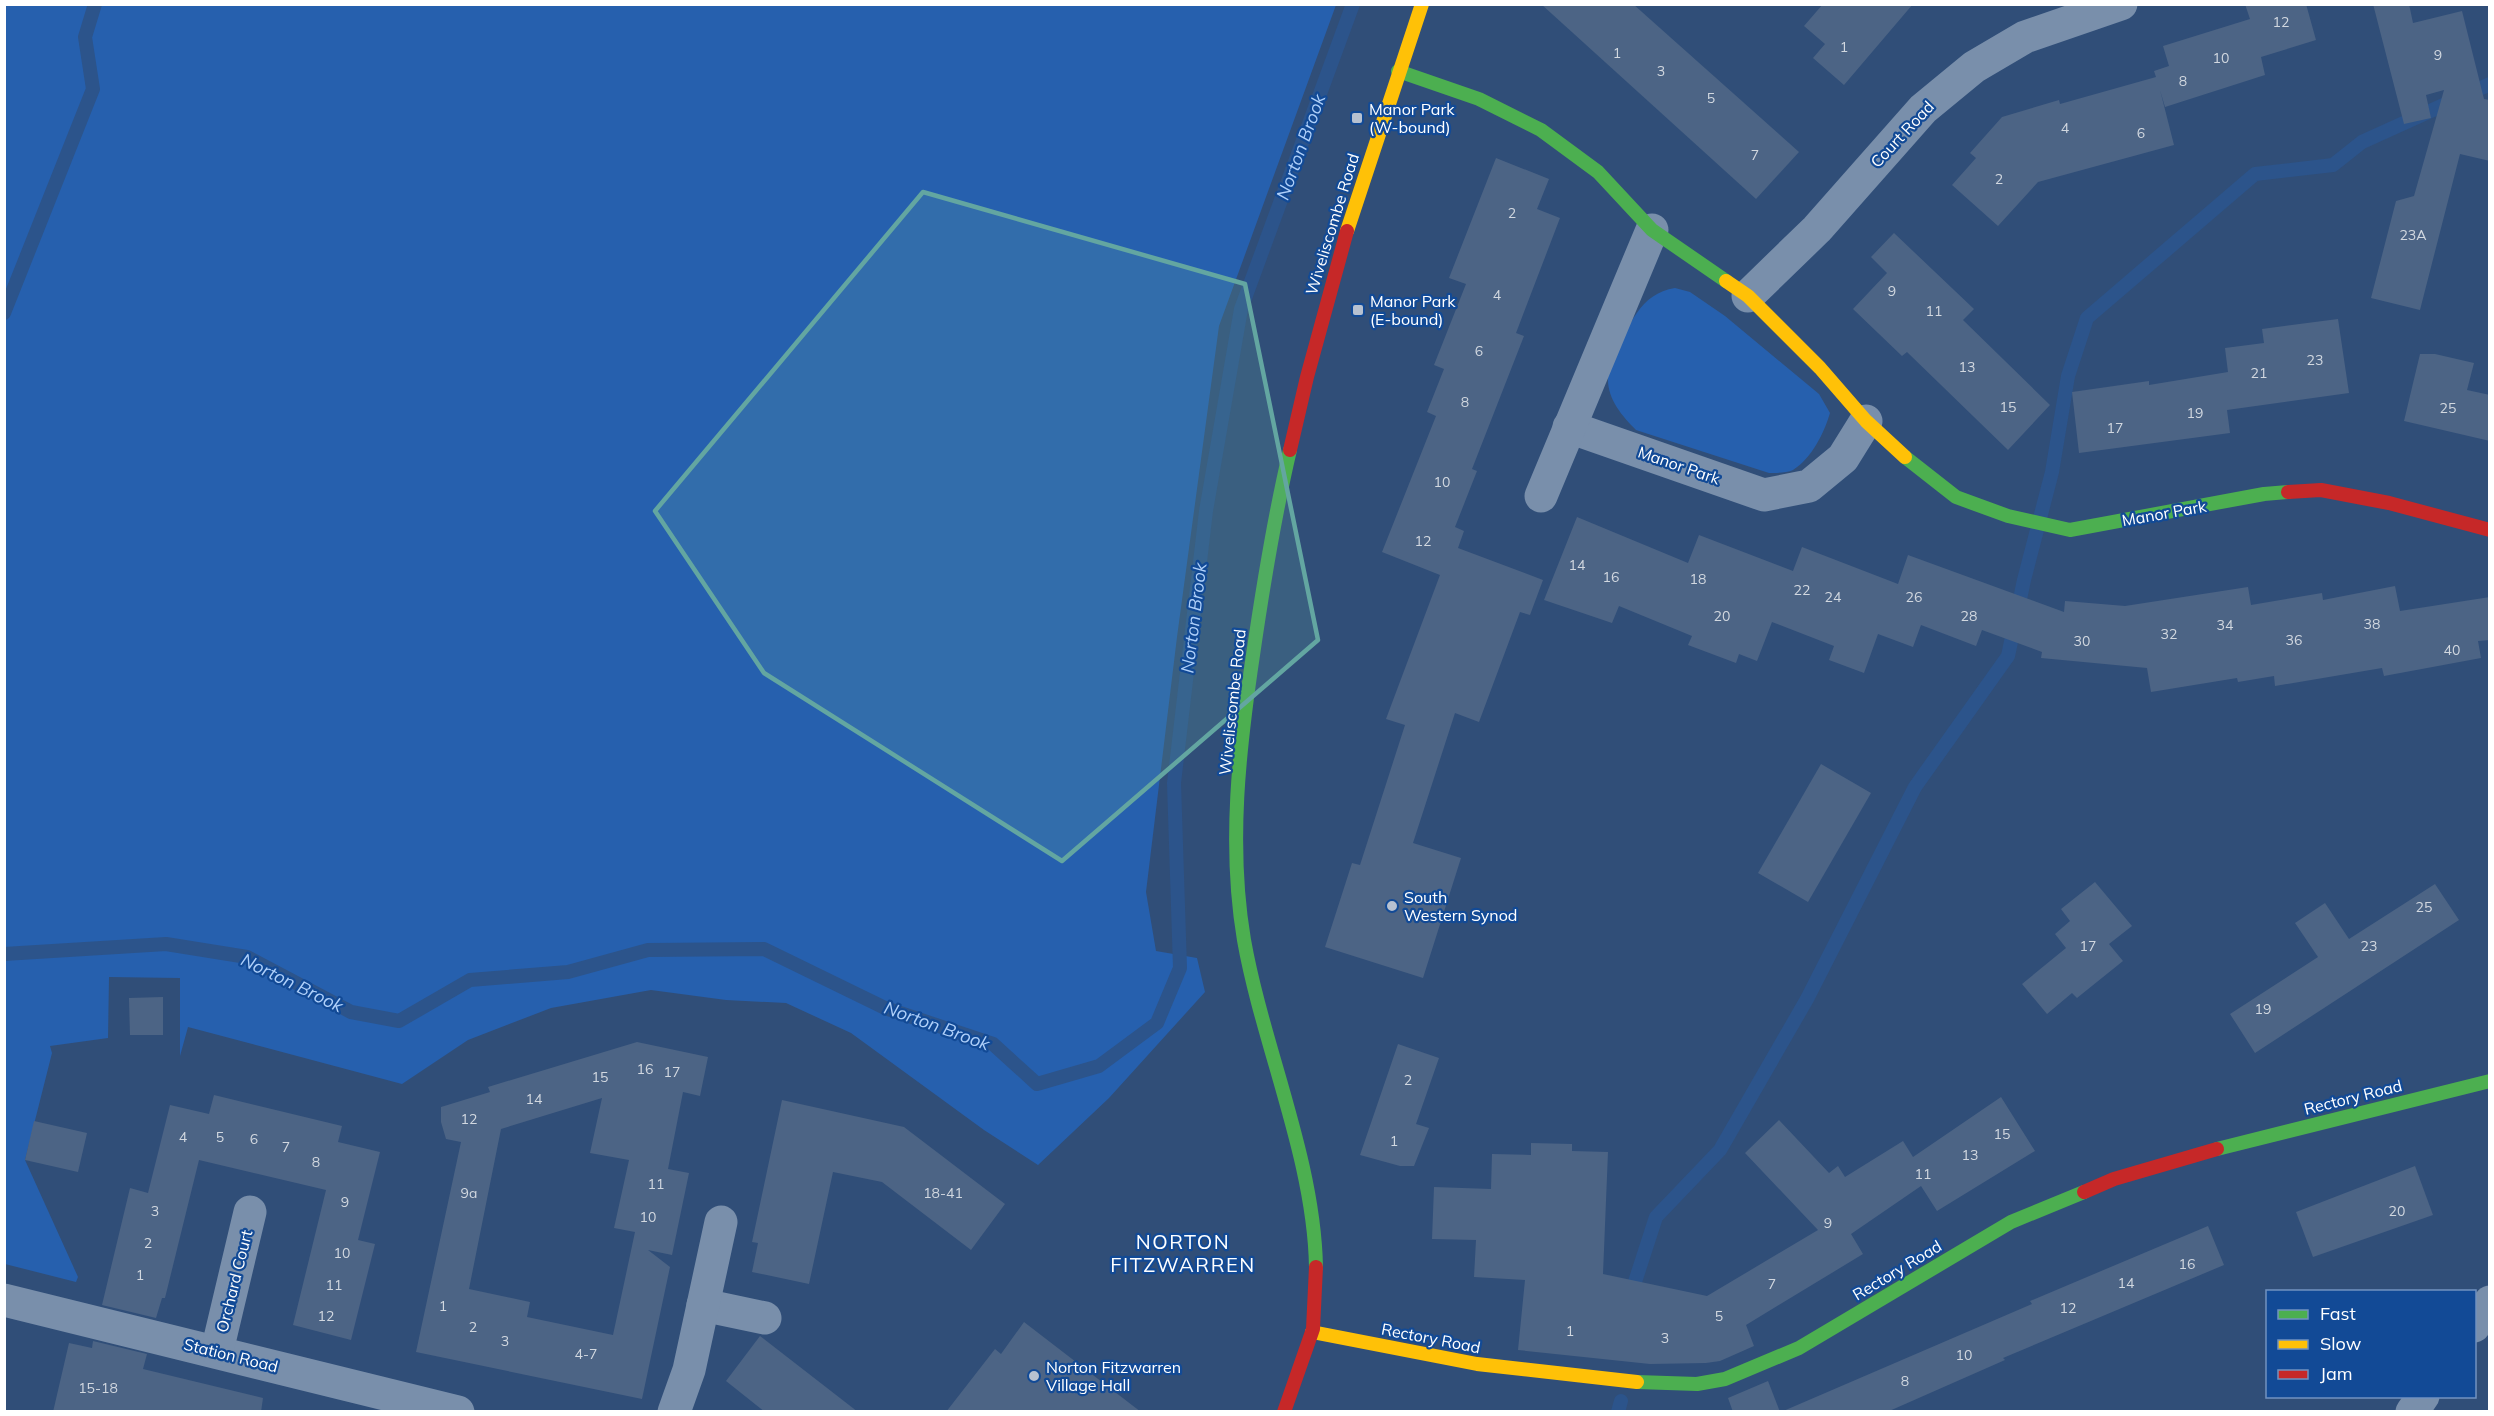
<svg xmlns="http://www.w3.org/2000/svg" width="2494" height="1416" font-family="Mulish,sans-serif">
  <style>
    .green { fill: #2660ae }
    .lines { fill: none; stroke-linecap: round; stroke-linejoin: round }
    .stream { stroke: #2c548b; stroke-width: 14 }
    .building { fill: #4c6485; fill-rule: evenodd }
    .street { stroke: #798fab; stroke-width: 33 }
    .fast { stroke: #4caf50; stroke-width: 14 }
    .slow { stroke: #ffc107; stroke-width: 14 }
    .jam { stroke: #c62828; stroke-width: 14 }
    .marked { fill: #63a6a1; fill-opacity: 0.2; stroke: #63a6a1; stroke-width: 4.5; stroke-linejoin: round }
    .poi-dot { fill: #b7c1d0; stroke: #124a96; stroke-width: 2 }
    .labels { text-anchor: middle; stroke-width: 4.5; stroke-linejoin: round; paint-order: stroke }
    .number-label { font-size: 14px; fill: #d2d8e0 }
    .poi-label { font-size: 16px; fill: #fff; stroke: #124a96; text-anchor: start }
    .street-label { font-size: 16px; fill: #fff; stroke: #124a96 }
    .water-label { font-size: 18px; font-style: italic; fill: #afd0fa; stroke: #124a96 }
    .quarter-label { font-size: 20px; letter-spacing: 1.5px; fill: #fff; stroke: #124a96 }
  </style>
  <rect width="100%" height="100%" fill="#304e78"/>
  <g class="green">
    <polygon points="4,5 1336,5 1219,326 1177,637 1146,892 1156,951 1197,958 1205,992 1109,1098 1038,1165 984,1130 851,1033 786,1003 726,1000 651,990 551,1008 468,1040 402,1084 188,1027 180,1056 180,978 109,977 108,1038 50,1046 52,1053 25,1160 78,1277 76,1282 5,1264"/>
    <path d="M1675,288L1690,292L1725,316L1819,394L1830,413C1824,433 1812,458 1793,470C1787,473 1776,473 1769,473L1636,430C1622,416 1607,399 1608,377C1609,370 1614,362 1616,355C1628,327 1640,293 1675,288Z"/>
  </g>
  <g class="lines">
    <g class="stream">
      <polyline points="4,313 93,89 85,37 95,4"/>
      <polyline points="4,954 166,944 247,957 351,1012 399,1021 470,980 568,972 648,950 764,949 885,1008 993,1044 1037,1084 1099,1066 1157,1023 1180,968 1174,783 1206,511 1241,309 1353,4"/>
      <polyline points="1632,1296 1633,1288 1656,1217 1720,1150 1807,999 1915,787 2008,656 2024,580 2052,472 2068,376 2087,318 2255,174 2333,165 2362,142 2490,84"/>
      <polyline points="1618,1412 1621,1401"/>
    </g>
  </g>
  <g class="building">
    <polygon points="1541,4 1633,4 1799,152 1756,199"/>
    <polygon points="1823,4 1913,4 1844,85 1813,58 1825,44 1804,26"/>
    <polygon points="2245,4 2306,4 2316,40 2261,57 2265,75 2165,107 2160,90 2174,145 2038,182 1998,226 1952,185 1976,158 1970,153 2002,117 2059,100 2060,104 2156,77 2154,71 2169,66 2163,46 2250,19"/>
    <polygon points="2373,4 2409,4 2413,23 2462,11 2484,99 2490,100 2490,161 2460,154 2420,310 2371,298 2396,201 2414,196 2444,90 2426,95 2431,118 2404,124"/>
    <polygon points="1496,158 1549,179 1537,209 1560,218 1516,333 1524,336 1472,469 1477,471 1455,527 1464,531 1458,548 1543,580 1530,615 1520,612 1479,722 1455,713 1413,843 1461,858 1423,978 1325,947 1352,863 1360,865 1405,725 1386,719 1440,575 1382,552 1436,416 1427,412 1444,369 1434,365 1466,284 1449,278"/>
    <polygon points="1894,233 1974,309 1963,320 2050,405 2008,450 1907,352 1902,356 1853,309 1887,273 1871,257"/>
    <polygon points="2338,319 2349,393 2227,410 2230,433 2079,453 2072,392 2149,381 2149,385 2228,372 2225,348 2264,343 2262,329"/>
    <polygon points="2420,354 2435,354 2474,363 2467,390 2490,395 2490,441 2404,421"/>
    <polygon points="1577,517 1688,563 1699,535 1793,571 1802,547 1898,584 1908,555 2064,612 2065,601 2125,606 2248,587 2251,605 2322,593 2323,600 2395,586 2400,611 2490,597 2490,640 2478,641 2481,658 2384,676 2382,668 2275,686 2274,676 2238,682 2237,678 2151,692 2147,668 2041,658 2042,652 1982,630 1976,646 1921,625 1913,647 1878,634 1864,673 1829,660 1834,646 1772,622 1757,661 1739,654 1736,663 1688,645 1692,636 1619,606 1612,623 1544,600"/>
    <polygon points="1821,764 1871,793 1808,902 1758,873"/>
    <polygon points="2095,882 2132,926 2109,944 2123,961 2077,998 2072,993 2047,1014 2022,984 2066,948 2055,934 2070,921 2061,909"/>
    <polygon points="2435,884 2459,920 2255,1053 2230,1014 2318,957 2295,923 2325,903 2349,939"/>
    <polygon points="163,997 163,1035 130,1035 129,998"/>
    <path d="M637,1042L708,1057L700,1096L683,1092L668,1169L689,1173L672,1255L648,1250L670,1267L642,1399L416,1352L461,1142L446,1139L441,1122V1107L490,1092L488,1087ZM602,1098L590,1153L629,1160L614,1228L635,1232L613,1335L527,1317L530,1302L469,1289L501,1129Z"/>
    <polygon points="1398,1044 1439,1058 1416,1124 1429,1128 1414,1166 1400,1166 1360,1155"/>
    <polygon points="214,1095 342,1126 338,1142 380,1152 358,1240 375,1244 351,1340 293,1325 326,1190 199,1160 165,1298 162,1298 156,1318 102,1305 130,1188 148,1193 170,1105 209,1114"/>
    <polygon points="2001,1097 2035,1151 1937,1211 1921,1186 1851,1234 1863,1254 1746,1325 1754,1346 1720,1361 1706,1363 1650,1364 1518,1350 1525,1280 1474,1277 1476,1240 1432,1239 1434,1187 1491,1189 1492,1154 1531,1155 1531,1143 1572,1144 1572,1151 1608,1152 1603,1274 1707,1296 1818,1230 1745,1153 1779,1120 1829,1173 1838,1166 1845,1177 1903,1141 1913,1157"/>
    <polygon points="782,1100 904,1127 1005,1204 971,1250 882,1182 833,1172 809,1284 752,1272 758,1243 752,1242"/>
    <polygon points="34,1121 87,1133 78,1172 25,1160"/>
    <polygon points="2415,1166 2433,1215 2313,1257 2296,1212"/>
    <polygon points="2208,1226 2224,1265 2003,1358 2005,1360 1887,1412 1781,1412 2032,1304 2030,1301"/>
    <polygon points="1024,1322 1141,1412 946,1412 995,1349 1001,1354"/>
    <polygon points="760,1336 858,1412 765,1412 726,1381"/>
    <polygon points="93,1341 147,1354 143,1369 263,1398 261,1412 53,1412 69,1343 92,1348"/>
    <polygon points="1768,1381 1780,1412 1733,1412 1728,1398"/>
  </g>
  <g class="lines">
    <g class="street">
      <polyline points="1748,296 1817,229 1923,109 1974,67 2025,37 2121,4"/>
      <polyline points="1569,427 1764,495 1809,486 1843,458 1866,421"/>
      <polyline points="1541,496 1652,230"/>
      <polyline points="4,1300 458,1412"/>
      <polyline points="703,1305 765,1318"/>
      <polyline points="2474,1326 2490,1302"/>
      <polyline points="217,1351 250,1212"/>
      <polyline points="674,1412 689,1370 721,1222"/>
      <polyline points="2412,1412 2423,1396"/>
    </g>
    <g class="fast">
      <polyline points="1398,71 1479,99 1541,130 1598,172 1652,230 1726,281"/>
      <path d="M1290,450C1274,518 1263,586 1253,655C1239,749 1228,845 1244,940C1263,1047 1314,1158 1316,1267"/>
      <polyline points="1905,457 1956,497 2008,516 2070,530 2264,494 2288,492"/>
      <polyline points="2217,1149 2490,1081"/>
      <polyline points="1637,1382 1697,1384 1725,1379 1799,1348 2011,1222 2084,1192"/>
    </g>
    <g class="slow">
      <polyline points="1347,231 1422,4"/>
      <polyline points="1726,281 1748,296 1820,368 1866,421 1905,457"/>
      <polyline points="1312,1332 1477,1364 1637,1382"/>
    </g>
    <g class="jam">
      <polyline points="1290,450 1307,377 1347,231"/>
      <polyline points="2288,492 2321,490 2389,503 2490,530"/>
      <polyline points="2084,1192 2114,1179 2217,1149"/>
      <polyline points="1284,1412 1313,1329 1316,1267"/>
    </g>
  </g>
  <path class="marked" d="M923,192L1245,284L1318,640L1062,861L764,673L655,511Z"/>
  <g class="poi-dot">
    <rect x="1351" y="112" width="12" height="12" rx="3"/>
    <rect x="1352" y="304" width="12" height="12" rx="3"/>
    <circle cx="1392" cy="906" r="6"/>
    <circle cx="1034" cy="1376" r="6"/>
  </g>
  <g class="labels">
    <g class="number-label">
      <text x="2281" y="27">12</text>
      <text x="1844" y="52">1</text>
      <text x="1617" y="58">1</text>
      <text x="2438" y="60">9</text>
      <text x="2221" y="63">10</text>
      <text x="1661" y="76">3</text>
      <text x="2183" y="86">8</text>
      <text x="1711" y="103">5</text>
      <text x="2065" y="133">4</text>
      <text x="2141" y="138">6</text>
      <text x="1755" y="160">7</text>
      <text x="1999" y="184">2</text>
      <text x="1512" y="218">2</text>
      <text x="2413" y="240">23A</text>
      <text x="1892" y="296">9</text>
      <text x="1497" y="300">4</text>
      <text x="1934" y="316">11</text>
      <text x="1479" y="356">6</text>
      <text x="2315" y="365">23</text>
      <text x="1967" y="372">13</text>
      <text x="2259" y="378">21</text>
      <text x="1465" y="407">8</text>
      <text x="2008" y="412">15</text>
      <text x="2448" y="413">25</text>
      <text x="2195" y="418">19</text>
      <text x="2115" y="433">17</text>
      <text x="1442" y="487">10</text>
      <text x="1423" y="546">12</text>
      <text x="1577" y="570">14</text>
      <text x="1611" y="582">16</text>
      <text x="1698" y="584">18</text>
      <text x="1802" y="595">22</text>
      <text x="1833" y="602">24</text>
      <text x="1914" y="602">26</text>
      <text x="1722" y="621">20</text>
      <text x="1969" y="621">28</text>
      <text x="2372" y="629">38</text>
      <text x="2225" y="630">34</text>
      <text x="2169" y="639">32</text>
      <text x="2294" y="645">36</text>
      <text x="2082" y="646">30</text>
      <text x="2452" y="655">40</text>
      <text x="2424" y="912">25</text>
      <text x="2088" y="951">17</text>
      <text x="2369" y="951">23</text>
      <text x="2263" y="1014">19</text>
      <text x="645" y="1074">16</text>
      <text x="672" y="1077">17</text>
      <text x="600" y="1082">15</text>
      <text x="1408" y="1085">2</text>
      <text x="534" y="1104">14</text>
      <text x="469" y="1124">12</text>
      <text x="2002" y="1139">15</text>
      <text x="183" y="1142">4</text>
      <text x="220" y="1142">5</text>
      <text x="254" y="1144">6</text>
      <text x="1394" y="1146">1</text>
      <text x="286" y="1152">7</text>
      <text x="1970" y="1160">13</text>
      <text x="316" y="1167">8</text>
      <text x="1923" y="1179">11</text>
      <text x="656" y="1189">11</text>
      <text x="469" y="1198">9a</text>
      <text x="943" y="1198">18-41</text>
      <text x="345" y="1207">9</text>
      <text x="155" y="1216">3</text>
      <text x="2397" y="1216">20</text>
      <text x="648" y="1222">10</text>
      <text x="1828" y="1228">9</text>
      <text x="148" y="1248">2</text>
      <text x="342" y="1258">10</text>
      <text x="2187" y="1269">16</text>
      <text x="140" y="1280">1</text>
      <text x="2126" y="1288">14</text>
      <text x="1772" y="1289">7</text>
      <text x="334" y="1290">11</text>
      <text x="443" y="1311">1</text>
      <text x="2068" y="1313">12</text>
      <text x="326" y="1321">12</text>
      <text x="1719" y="1321">5</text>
      <text x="473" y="1332">2</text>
      <text x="1570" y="1336">1</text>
      <text x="1665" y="1343">3</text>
      <text x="505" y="1346">3</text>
      <text x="586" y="1359">4-7</text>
      <text x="1964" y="1360">10</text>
      <text x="1905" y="1386">8</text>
      <text x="98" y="1393">15-18</text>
    </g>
    <g class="poi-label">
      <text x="1369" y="115">Manor Park<tspan x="1369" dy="18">(W-bound)</tspan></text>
      <text x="1370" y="307">Manor Park<tspan x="1370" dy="18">(E-bound)</tspan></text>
      <text x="1404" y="903">South<tspan x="1404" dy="18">Western Synod</tspan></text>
      <text x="1046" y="1373">Norton Fitzwarren<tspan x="1046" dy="18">Village Hall</tspan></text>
    </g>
    <g class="street-label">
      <text transform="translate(1902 134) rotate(-47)" y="6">Court Road</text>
      <text transform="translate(1332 224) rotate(-73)" y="6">Wiveliscombe Road</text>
      <text transform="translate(1679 465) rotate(19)" y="6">Manor Park</text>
      <text transform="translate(2164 513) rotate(-10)" y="6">Manor Park</text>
      <text transform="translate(1232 702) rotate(-84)" y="6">Wiveliscombe Road</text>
      <text transform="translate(2353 1097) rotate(-14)" y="6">Rectory Road</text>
      <text transform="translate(1897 1270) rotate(-31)" y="6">Rectory Road</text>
      <text transform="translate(234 1281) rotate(-76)" y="6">Orchard Court</text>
      <text transform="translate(1431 1338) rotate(11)" y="6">Rectory Road</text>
      <text transform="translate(231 1355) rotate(14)" y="6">Station Road</text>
    </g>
    <g class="water-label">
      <text transform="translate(1301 147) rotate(-70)" y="6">Norton Brook</text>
      <text transform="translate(1194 618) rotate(-83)" y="6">Norton Brook</text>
      <text transform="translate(292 983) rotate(26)" y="6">Norton Brook</text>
      <text transform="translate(937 1026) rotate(20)" y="6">Norton Brook</text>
    </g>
    <g class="quarter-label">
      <text x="1183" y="1249">NORTON<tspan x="1183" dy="23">FITZWARREN</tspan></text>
    </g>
  </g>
  <rect width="2494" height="1416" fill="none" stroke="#ffffff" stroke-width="12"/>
  <rect x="2266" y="1290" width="210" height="108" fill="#124a96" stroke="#7192c0" stroke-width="1.5"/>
  <rect x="2278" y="1310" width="30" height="9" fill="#4caf50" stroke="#7192c0" stroke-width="1.5"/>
  <text x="2320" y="1320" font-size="18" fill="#ffffff">Fast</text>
  <rect x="2278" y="1340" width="30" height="9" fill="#ffc107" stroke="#7192c0" stroke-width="1.5"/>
  <text x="2320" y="1350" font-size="18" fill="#ffffff">Slow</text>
  <rect x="2278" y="1370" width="30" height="9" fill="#c62828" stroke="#7192c0" stroke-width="1.5"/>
  <text x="2320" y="1380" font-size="18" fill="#ffffff">Jam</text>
</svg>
